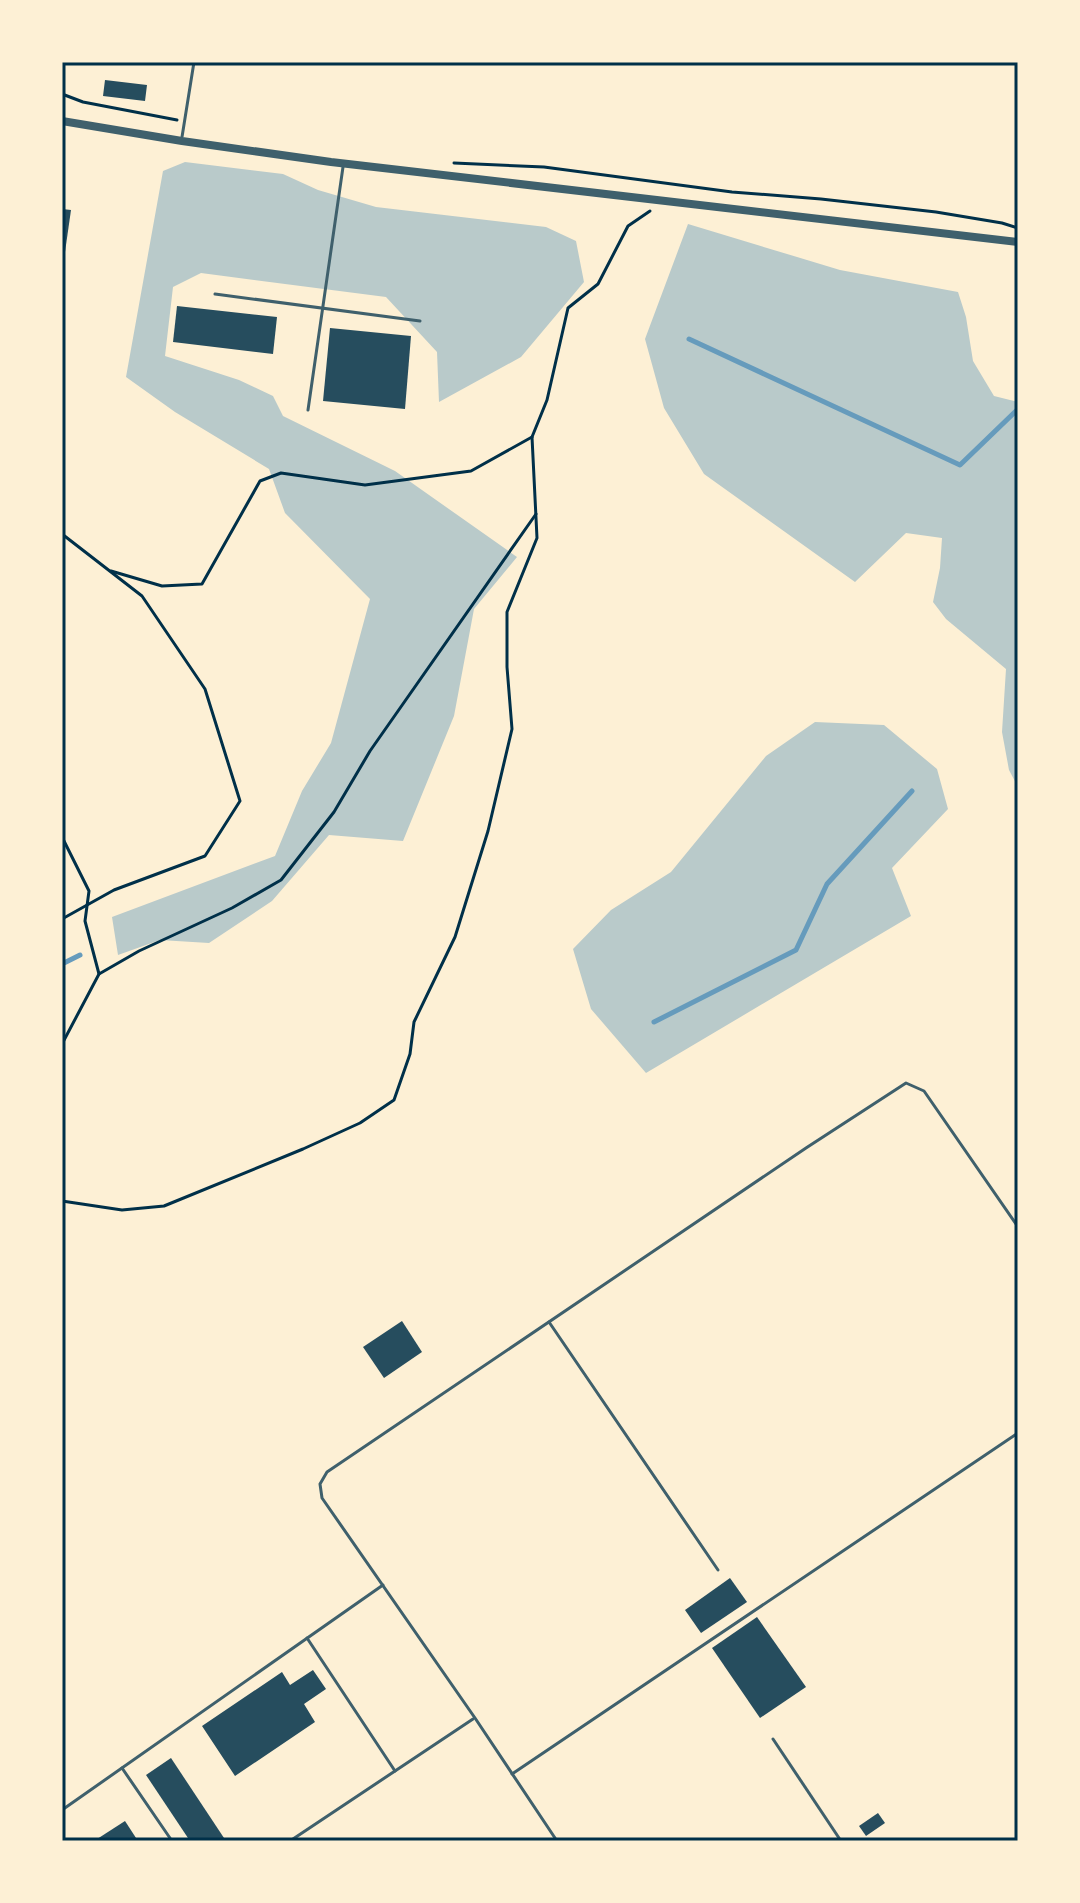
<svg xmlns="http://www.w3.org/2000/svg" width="1080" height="1903" font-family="'Golos Text',sans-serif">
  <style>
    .green { fill: #b9caca }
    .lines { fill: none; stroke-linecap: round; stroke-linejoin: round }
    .stream { stroke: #669bbc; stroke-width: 5 }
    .building { fill: #264d5e }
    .path { stroke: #003049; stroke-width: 3 }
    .service { stroke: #3f606c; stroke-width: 3 }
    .tertiary { stroke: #3f606c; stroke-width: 8 }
    .neatline { fill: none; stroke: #003049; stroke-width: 3 }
  </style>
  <rect width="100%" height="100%" fill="#fdf0d5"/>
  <g class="green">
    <polygon points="185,162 283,174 318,190 376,207 546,227 576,241 584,282 521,357 439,402 437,352 386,297 201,273 173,287 165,356 239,380 273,396 283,416 395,471 517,557 474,609 454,716 403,841 329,835 272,901 209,943 160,940 118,955 112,917 275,856 302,791 331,743 370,599 285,513 269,469 175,412 126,377 163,171"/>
    <polygon points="688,224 840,270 958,292 966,317 973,361 994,396 1018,402 1018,787 1009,770 1002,732 1006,669 946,619 933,602 940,568 942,538 906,533 855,582 704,474 664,408 645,339"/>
    <polygon points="815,722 884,725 937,769 948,809 892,868 911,916 646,1073 591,1009 573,949 611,910 671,872 766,756"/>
  </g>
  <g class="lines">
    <g class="stream">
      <polyline points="689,339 960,465 1018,409"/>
      <polyline points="62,964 80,955"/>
      <polyline points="654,1022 796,950 827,884 912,791"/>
    </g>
  </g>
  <g class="building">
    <polygon points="105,80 147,85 145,101 103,96"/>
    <polygon points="62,209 71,210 65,252 62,251"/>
    <polygon points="177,306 277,317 273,354 173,342"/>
    <polygon points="330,328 411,336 405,409 323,401"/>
    <polygon points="402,1321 422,1352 384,1378 363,1347"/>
    <polygon points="730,1578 747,1602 701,1633 685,1610"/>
    <polygon points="757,1617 806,1687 760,1718 712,1648"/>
    <polygon points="313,1670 326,1689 304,1704 315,1722 235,1776 202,1726 282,1672 290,1685"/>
    <polygon points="171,1758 226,1841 190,1841 146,1775"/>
    <polygon points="878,1813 885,1823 866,1836 859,1826"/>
    <polygon points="125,1821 138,1841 94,1841"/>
  </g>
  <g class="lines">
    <g class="path">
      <polyline points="62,94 83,102 177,120"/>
      <polyline points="454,163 544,167 732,192 821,199 936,212 1002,223 1018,228"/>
      <polyline points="62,534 142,596 205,689 240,801 205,856 114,890 62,919"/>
      <polyline points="111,571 162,586 202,584 260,481 281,473 365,485 471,471 532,437"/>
      <polyline points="62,837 89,891 85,921 99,974 62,1044"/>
      <polyline points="99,974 139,951 232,908 281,880 334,812 370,751 536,514"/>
      <polyline points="62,1201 122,1210 164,1206 303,1149 360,1123 394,1100 410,1054 414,1022 455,937 488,831 512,729 507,667 507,612 537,538 532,437 547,400 568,308 598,284 628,226 650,211"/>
    </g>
    <g class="service">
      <polyline points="182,137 194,62"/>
      <polyline points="215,294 420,321"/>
      <polyline points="308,410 343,167"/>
      <polyline points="549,1322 718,1570"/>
      <polyline points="307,1638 395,1771"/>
      <polyline points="773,1739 841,1841"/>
      <polyline points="122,1768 172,1841"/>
      <polyline points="512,1774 1018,1433"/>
      <polyline points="62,1810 383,1585"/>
      <polyline points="290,1841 473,1719"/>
      <polyline points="557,1841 475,1718 322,1498 320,1484 327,1472 806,1148 906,1083 924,1091 1018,1227"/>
    </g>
    <polyline class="tertiary" points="62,121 182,141 331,162 1018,242"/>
  </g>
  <rect width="1080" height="1903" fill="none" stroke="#fdf0d5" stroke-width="128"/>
  <rect x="64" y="64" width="952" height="1775" class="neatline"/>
</svg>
